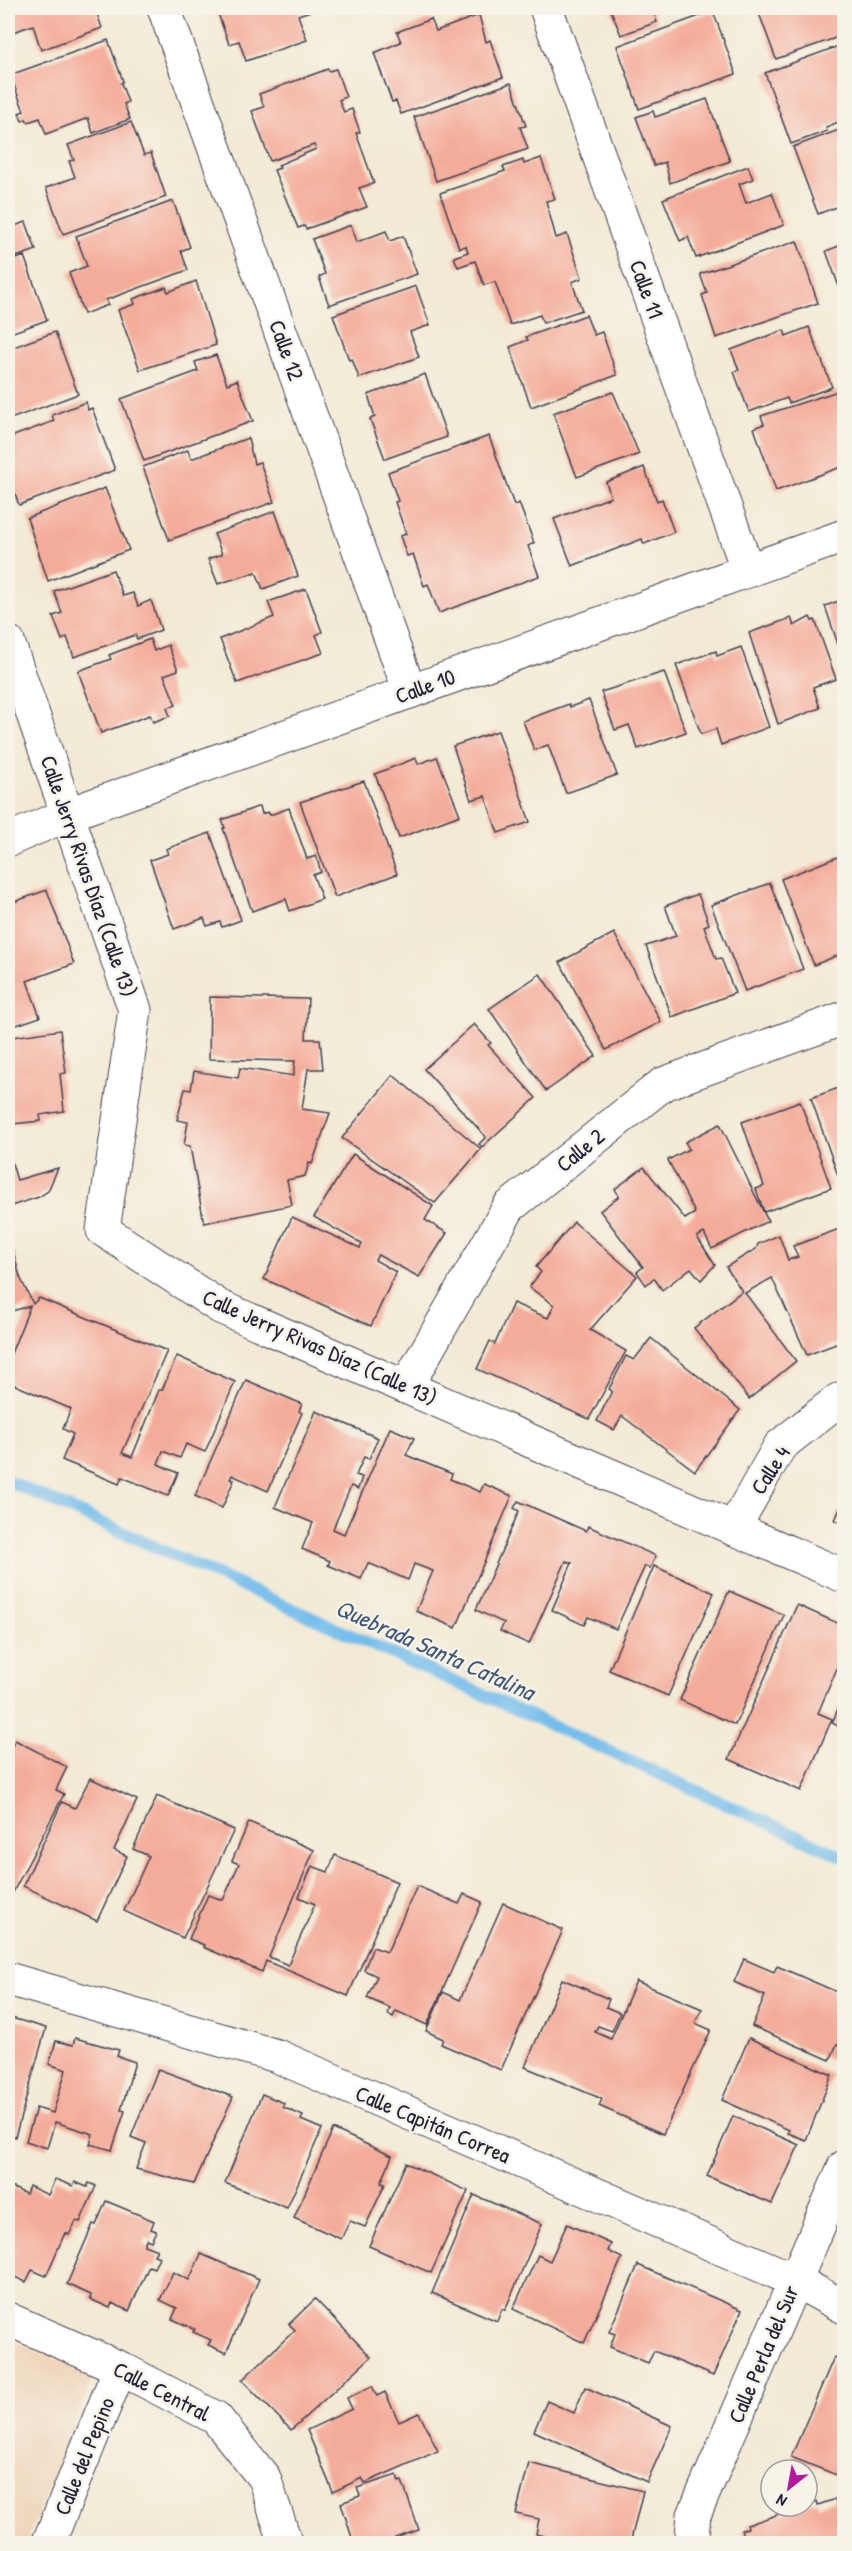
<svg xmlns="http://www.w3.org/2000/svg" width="852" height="2551" font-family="'Patrick Hand',sans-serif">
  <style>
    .built { fill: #efd6bc }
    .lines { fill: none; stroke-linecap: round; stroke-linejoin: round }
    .stream { stroke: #74bdec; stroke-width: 12 }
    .building { fill: #f4ac9a }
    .street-casing { stroke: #414052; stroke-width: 35 }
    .street { stroke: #fff; stroke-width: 33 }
    .labels { text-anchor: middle; stroke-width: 5; stroke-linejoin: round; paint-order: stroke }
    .street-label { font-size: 22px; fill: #22223b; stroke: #f7f3e8 }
    .water-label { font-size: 24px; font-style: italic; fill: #3f5879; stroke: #f7f3e8 }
  </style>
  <rect width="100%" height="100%" fill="#f7f3e8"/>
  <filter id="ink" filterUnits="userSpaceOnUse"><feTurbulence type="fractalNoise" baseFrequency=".0167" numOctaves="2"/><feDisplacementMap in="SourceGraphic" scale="12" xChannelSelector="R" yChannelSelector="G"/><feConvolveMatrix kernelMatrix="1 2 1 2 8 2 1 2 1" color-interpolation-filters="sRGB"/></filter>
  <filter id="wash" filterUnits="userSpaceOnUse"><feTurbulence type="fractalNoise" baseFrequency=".008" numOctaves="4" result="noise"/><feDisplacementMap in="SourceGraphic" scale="24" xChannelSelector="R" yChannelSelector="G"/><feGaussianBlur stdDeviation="1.35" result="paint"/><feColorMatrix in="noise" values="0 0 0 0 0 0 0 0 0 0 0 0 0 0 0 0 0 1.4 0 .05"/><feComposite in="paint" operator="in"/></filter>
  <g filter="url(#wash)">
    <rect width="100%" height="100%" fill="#f2ead4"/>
    <polygon class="built" points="8,2338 94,2375 26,2543 8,2543"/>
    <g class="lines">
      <polyline class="stream" points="8,1481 844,1857"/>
    </g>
    <g id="blocks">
      <g class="building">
        <polygon points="8,8 95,8 102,28 41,50 33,25 8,34"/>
        <polygon points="216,8 320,8 298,15 307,40 246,61 239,41 229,44"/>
        <polygon points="610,8 652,8 657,22 621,35"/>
        <polygon points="757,8 844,8 844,35 776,59"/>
        <polygon points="713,11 736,74 639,109 617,46"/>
        <polygon points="479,15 486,42 490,40 503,77 401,114 396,101 392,102 374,53 401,42 397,32 431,19 436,31"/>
        <polygon points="108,40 123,81 121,83 128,102 124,104 130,119 93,133 88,118 46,134 40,118 28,122 26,119 22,121 19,113 24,111 10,75"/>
        <polygon points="844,44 844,120 826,127 827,131 791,144 765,73"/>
        <polygon points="328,69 329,71 336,69 346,97 339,100 344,112 352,109 360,132 356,133 374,183 359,188 367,207 306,229 304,226 298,228 274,170 280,168 278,165 316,149 314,145 270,161 252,111 264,107 259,94"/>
        <polygon points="511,83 526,126 520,127 528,149 436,181 414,117"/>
        <polygon points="707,99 730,161 670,183 665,162 654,166 636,117 653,111 655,117"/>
        <polygon points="131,122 144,155 151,153 166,197 63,234 46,188 75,177 69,161 74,160 68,145"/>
        <polygon points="844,128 844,204 818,214 793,147"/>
        <polygon points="541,158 555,199 546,201 556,238 567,234 582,278 572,282 582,310 543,323 540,315 510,325 495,282 484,285 475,261 458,267 454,257 468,252 466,246 459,248 440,193 505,171 503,167 523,160 524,164"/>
        <polygon points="748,166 753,179 739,184 746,203 772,193 784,225 696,258 688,237 680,241 663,199"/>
        <polygon points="173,201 190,247 181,251 188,270 106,300 108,305 84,314 69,273 87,266 76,236"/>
        <polygon points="26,222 36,250 8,260 8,228"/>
        <polygon points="351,225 357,242 386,231 390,241 403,236 417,274 329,305 319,277 325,274 312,239"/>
        <polygon points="797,241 818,303 716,338 702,295 707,293 700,274"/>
        <polygon points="844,244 844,294 842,295 826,251"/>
        <polygon points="24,256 47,320 8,334 8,262"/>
        <polygon points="196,281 216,345 140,370 118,310 135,304 133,299 166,287 168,292"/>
        <polygon points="416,286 430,325 410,332 419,357 359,378 352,359 349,360 333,315"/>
        <polygon points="586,315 594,335 602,332 617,375 531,407 510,347 528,340 526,337"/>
        <polygon points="809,327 832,387 789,403 787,398 749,412 734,372 739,370 731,350 784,330 786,336"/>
        <polygon points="55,332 78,394 8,420 8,349"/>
        <polygon points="216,355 227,384 237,380 253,421 144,461 121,399 198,371 195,362"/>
        <polygon points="425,374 447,437 385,459 370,419 375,417 368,395"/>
        <polygon points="844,389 844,466 776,491 754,428 764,424 761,416"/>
        <polygon points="613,392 639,454 577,477 553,413"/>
        <polygon points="86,402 88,410 92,408 115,470 19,505 8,473 8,438 54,421 52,415"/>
        <polygon points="489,436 514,505 519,503 534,543 528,546 539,576 439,613 428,584 424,586 413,554 407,556 400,536 406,534 395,502 398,501 388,472"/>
        <polygon points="248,438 254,464 260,462 274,502 169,540 143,467 188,450 191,459"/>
        <polygon points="644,467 657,501 662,499 674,532 644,544 642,539 572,566 554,519 611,497 606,482"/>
        <polygon points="105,488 129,550 48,581 27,518"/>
        <polygon points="275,511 298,576 263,589 256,572 218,584 208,559 222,554 214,534"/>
        <polygon points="113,570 123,596 133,593 138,606 151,600 161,630 137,639 135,635 74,657 67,637 62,640 53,616 62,613 54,591"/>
        <polygon points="306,589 322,632 316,635 323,653 237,683 220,639 274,617 268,602"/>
        <polygon points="844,599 844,662 825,606"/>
        <polygon points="810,617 812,621 815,620 836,679 813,687 820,708 778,724 749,633 791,618 794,626"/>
        <polygon points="150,639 154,651 168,645 178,670 164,675 176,705 167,708 170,716 153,722 150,715 101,733 78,671 111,659 109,655"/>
        <polygon points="741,647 769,727 721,745 716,729 701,734 676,665 716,651 717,656"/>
        <polygon points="664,672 686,732 638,749 629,725 615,730 601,692"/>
        <polygon points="589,700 617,775 566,793 548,745 534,750 523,721 569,704 570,707"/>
        <polygon points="498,731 530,822 498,833 485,796 471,800 453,746"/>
        <polygon points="437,757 460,815 399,838 375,774 416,758 418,764"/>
        <polygon points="364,781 397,874 335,897 300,802"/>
        <polygon points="260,806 262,814 268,812 270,815 289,808 307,859 316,856 321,872 313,875 322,899 290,911 286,899 252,911 223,828 225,828 222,820"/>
        <polygon points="210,833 241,920 222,927 220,922 207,926 204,918 174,929 150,860 168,854 166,849"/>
        <polygon points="840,856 844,867 844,953 814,965 781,879"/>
        <polygon points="770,883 803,969 745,991 711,905"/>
        <polygon points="47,890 74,964 27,981 40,1017 8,1028 8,904"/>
        <polygon points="698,894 709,924 704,926 716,959 721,958 735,993 672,1017 646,946 676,936 665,906"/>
        <polygon points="614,933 661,1022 606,1050 560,962"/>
        <polygon points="540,974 596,1056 546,1091 489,1009"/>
        <polygon points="210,997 308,999 306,1039 320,1039 323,1069 308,1069 302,1109 330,1113 312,1164 309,1163 305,1176 287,1180 292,1205 204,1223 190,1146 184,1145 188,1122 177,1120 185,1089 191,1090 194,1071 238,1078 240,1068 294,1076 294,1068 295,1061 209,1059"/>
        <polygon points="474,1024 491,1043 488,1045 536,1098 482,1147 479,1144 486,1137 424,1069"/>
        <polygon points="60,1030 66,1073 60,1074 64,1111 40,1115 41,1121 12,1124 11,1118 8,1118 8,1040 13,1040 12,1037"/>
        <polygon points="393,1075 481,1149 435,1203 342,1138"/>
        <polygon points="844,1086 844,1193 811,1098"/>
        <polygon points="800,1101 831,1188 764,1212 756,1189 764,1186 742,1122"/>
        <polygon points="720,1124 768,1221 712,1249 704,1233 697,1237 715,1265 701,1280 691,1268 662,1290 654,1278 646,1285 637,1272 643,1267 600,1211 619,1196 615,1189 644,1167 685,1219 695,1213 668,1160 689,1149 685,1142"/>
        <polygon points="8,1150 17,1180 58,1168 48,1191 39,1197 8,1207"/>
        <polygon points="353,1154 433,1206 425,1220 447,1233 419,1277 378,1255 375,1260 396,1272 371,1326 264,1279 292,1217 360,1248 362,1244 314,1217"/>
        <polygon points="574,1222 637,1276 590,1330 626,1351 589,1419 477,1369 490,1341 495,1344 513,1303 548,1318 554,1305 529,1287 541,1272 536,1267"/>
        <polygon points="842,1228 844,1236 844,1341 807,1355 772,1278 745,1293 796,1361 749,1399 694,1328 742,1291 726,1267 756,1249 758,1244 779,1235 788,1260 798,1257 793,1246"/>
        <polygon points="8,1232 20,1277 33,1304 39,1298 167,1351 122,1453 132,1457 159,1390 162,1390 177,1356 235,1382 205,1452 186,1444 180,1458 163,1451 158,1464 178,1473 168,1496 122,1477 119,1484 62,1460 73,1434 63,1429 71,1409 8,1382 8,1361 30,1306 8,1312"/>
        <polygon points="651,1338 740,1410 695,1471 622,1416 614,1430 597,1421 612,1391 609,1389 626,1356 634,1360"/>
        <polygon points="246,1380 302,1404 299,1411 302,1413 268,1491 232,1475 230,1479 234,1480 222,1508 195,1496"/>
        <polygon points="316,1411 378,1438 369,1459 364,1457 356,1475 362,1477 358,1489 351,1486 333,1529 344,1534 390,1428 414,1438 406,1455 452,1474 450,1479 480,1492 484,1484 512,1496 456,1628 416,1611 433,1571 414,1564 408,1580 368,1563 361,1579 328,1565 330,1561 302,1549 313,1523 275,1507"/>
        <polygon points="844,1499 844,1524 835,1520"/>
        <polygon points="518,1501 586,1531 588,1526 656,1556 650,1568 645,1566 616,1629 588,1617 584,1625 552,1610 572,1563 566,1561 529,1644 500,1631 504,1623 476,1610 519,1511 514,1508"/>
        <polygon points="654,1566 714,1593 668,1696 609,1670"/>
        <polygon points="729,1591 784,1615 735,1725 680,1700"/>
        <polygon points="797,1605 844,1626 844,1652 818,1713 832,1719 801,1791 729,1759"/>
        <polygon points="844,1695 844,1729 832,1723"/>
        <polygon points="15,1740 67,1767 56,1790 64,1794 8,1902 8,1744 12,1746"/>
        <polygon points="90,1778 137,1800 114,1850 127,1856 97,1921 23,1886 62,1802 75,1808"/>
        <polygon points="157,1796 234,1830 183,1938 124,1911 149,1856 133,1849"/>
        <polygon points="249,1822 314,1850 269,1957 288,1965 315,1904 299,1897 312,1866 328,1872 335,1855 397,1882 348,1996 266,1961 262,1972 203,1947 204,1945 189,1939 208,1895 223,1900 239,1864 232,1861"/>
        <polygon points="417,1886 459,1904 464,1894 482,1902 427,2025 396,2011 393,2017 388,2014 390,2008 367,1998 377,1976 364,1970 373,1947 387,1952"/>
        <polygon points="503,1903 563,1930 501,2070 441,2044 443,2039 426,2031 443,1992 460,2000"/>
        <polygon points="744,1959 774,1972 777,1966 844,1995 844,2028 840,2037 843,2039 841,2045 837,2044 830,2060 752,2026 765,1996 734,1982"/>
        <polygon points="562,1979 609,1999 606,2007 620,2013 612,2031 598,2026 595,2032 611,2039 636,1981 702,2009 695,2023 711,2030 663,2134 599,2106 602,2099 525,2067"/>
        <polygon points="8,2017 46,2028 15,2137 8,2134"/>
        <polygon points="75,2038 119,2050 117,2056 135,2062 121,2110 125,2111 112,2150 90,2144 93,2134 55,2122 47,2148 26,2141 36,2108 53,2113 66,2070 49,2064 56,2041 73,2045"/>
        <polygon points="749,2038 832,2075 806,2140 788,2133 789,2130 722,2100"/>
        <polygon points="158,2069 233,2097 194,2184 136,2169 146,2143 131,2137"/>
        <polygon points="262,2094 284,2103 283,2107 303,2116 301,2120 322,2129 287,2208 225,2183"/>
        <polygon points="733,2116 799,2145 772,2204 707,2176"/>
        <polygon points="333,2129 392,2156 381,2183 385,2184 365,2227 350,2221 341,2239 294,2218"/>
        <polygon points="406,2163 468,2191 431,2273 369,2246"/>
        <polygon points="55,2179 73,2186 75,2182 87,2187 89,2183 96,2186 80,2222 76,2221 69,2235 65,2233 46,2276 32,2270 26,2282 8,2274 8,2195 11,2187 26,2194 29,2186 48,2195"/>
        <polygon points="474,2195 542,2224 505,2310 502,2309 497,2321 432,2293"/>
        <polygon points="106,2201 154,2221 151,2229 156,2231 151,2241 146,2239 144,2245 157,2250 154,2255 159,2257 154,2268 149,2266 129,2311 112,2303 110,2308 90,2299 91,2295 67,2284 93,2224 96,2225"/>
        <polygon points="567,2224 611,2244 608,2251 622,2258 584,2343 513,2309 538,2255 550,2261"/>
        <polygon points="201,2254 259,2279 226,2353 208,2345 211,2340 193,2332 195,2329 172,2319 177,2308 160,2300 173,2272 189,2280"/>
        <polygon points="638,2265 742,2310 713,2376 654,2351 648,2363 610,2347 615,2334 609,2332"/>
        <polygon points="315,2299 371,2357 291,2430 242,2380 295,2330 289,2324"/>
        <polygon points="834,2357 844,2362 844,2478 791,2457"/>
        <polygon points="372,2386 377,2396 385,2392 399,2422 419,2413 438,2451 365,2483 362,2478 333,2492 307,2430 352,2409 347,2398"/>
        <polygon points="585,2387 672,2426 647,2482 534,2431 547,2401 574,2413"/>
        <polygon points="529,2463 643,2491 630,2544 561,2544 558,2543 560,2540 536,2534 539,2519 516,2514"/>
        <polygon points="397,2475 399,2482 402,2481 419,2530 395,2538 397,2544 354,2544 341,2503 360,2496 357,2488"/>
        <polygon points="835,2499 844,2527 844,2544 746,2544 741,2530 748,2528 747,2525 817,2501 818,2505"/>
      </g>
    </g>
  </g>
  <g filter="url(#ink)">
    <use href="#blocks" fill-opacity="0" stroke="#414052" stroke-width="1.5"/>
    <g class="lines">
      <defs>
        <g id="street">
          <polyline points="164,8 410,692"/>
          <polyline points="546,8 748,571"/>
          <polyline points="8,642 135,1010 103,1230 220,1307 844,1576"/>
          <polyline points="8,840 69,814 844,536"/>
          <polyline points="406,1387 509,1207 663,1084 844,1018"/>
          <polyline points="733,1529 780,1446 838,1400 844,1398"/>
          <polyline points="8,1979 277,2056 794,2280 844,2307"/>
          <polyline points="8,2319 120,2368 216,2418 264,2478 286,2544"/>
          <polyline points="48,2544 120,2368"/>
          <polyline points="691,2544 694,2515 844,2167"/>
        </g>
      </defs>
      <use href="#street" class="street-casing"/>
      <use href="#street" class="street"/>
    </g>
  </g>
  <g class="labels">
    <g class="street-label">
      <text transform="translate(647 289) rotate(70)" y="8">Calle 11</text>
      <text transform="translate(287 350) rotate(70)" y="8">Calle 12</text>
      <text transform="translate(425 686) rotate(-20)" y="8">Calle 10</text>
      <text transform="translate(89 876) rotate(71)" y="8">Calle Jerry Rivas Díaz (Calle 13)</text>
      <text transform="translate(580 1150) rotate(-39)" y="8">Calle 2</text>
      <text transform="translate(320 1347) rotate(24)" y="8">Calle Jerry Rivas Díaz (Calle 13)</text>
      <text transform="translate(770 1470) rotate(-57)" y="8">Calle 4</text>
      <text transform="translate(433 2124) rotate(23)" y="8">Calle Capitán Correa</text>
      <text transform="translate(763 2354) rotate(-67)" y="8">Calle Perla del Sur</text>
      <text transform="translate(162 2391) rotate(27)" y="8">Calle Central</text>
      <text transform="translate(84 2456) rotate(-68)" y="8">Calle del Pepino</text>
    </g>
    <g class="water-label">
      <text transform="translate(435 1650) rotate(24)" y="8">Quebrada Santa Catalina</text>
    </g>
  </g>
  <rect width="852" height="2551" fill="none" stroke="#f7f3e8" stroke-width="30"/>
  <g transform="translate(789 2488) rotate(211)"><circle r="28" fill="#f7f3e8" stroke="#a29fa3" stroke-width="1.5"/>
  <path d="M0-4.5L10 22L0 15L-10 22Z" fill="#b5179e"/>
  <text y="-9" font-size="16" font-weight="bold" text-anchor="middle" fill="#22223b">N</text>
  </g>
</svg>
